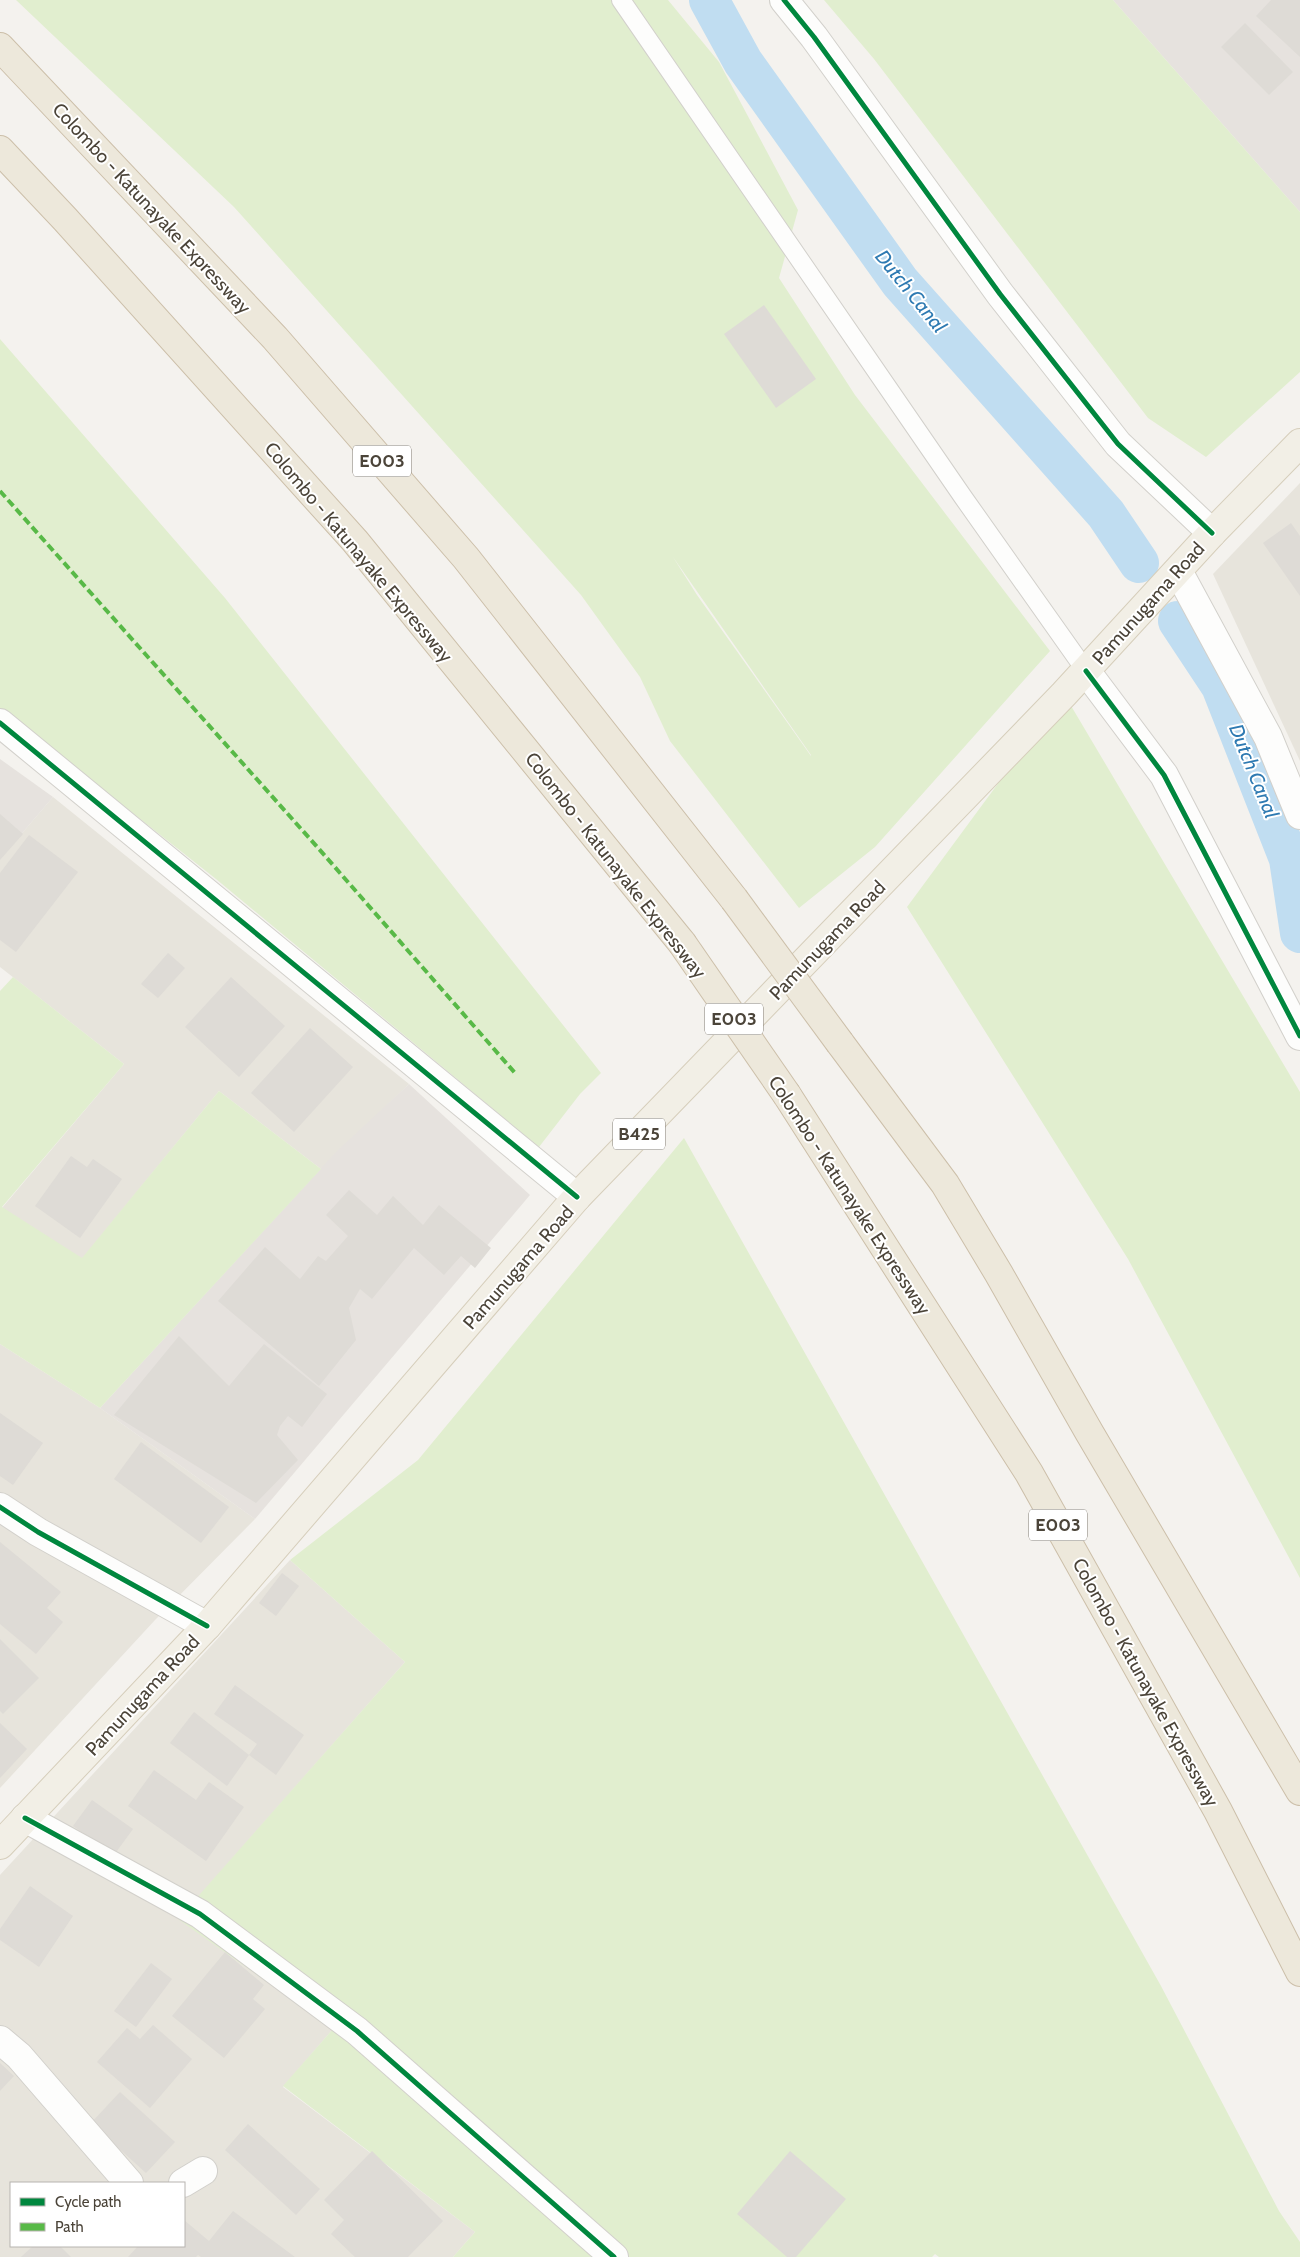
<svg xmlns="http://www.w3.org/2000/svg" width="1300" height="2257" font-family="Cabin,sans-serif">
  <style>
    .residential { fill: #e7e4dc; fill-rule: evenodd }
    .industrial { fill: #e6e2de }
    .green { fill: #e1eecf; fill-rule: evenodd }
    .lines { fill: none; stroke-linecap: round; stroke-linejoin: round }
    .canal { stroke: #c0ddf1; stroke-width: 40 }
    .building { fill: #dedbd6 }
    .lane-casing { stroke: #d2d0cb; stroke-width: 20 }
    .street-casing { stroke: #d2d0cb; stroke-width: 30 }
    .primary-casing { stroke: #d6cebb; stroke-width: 30 }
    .highway-casing { stroke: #ccbfa9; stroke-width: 30 }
    .lane { stroke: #fdfdfc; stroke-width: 18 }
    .street { stroke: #fdfdfc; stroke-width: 28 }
    .primary { stroke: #f2efe6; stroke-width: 28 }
    .highway { stroke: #ede8db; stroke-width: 28 }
    .highway-bridge-casing { stroke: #ccbfa9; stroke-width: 30; stroke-linecap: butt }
    .highway-bridge { stroke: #ede8db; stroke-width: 28 }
    .quiet { stroke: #58b947; stroke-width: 4; stroke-dasharray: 8 4; stroke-linecap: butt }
    .cycleway-casing { stroke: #fff; stroke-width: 8 }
    .cycleway { stroke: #00873e; stroke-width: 5 }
    .labels { text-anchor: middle; stroke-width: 4; stroke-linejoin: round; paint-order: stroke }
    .shield { fill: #fff; stroke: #817c74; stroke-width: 1 }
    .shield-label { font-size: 18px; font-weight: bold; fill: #4b4439 }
    .street-label { font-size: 19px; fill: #4b4439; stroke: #fff }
    .water-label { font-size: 20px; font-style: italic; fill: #2e7ab2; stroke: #fff }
  </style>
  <rect width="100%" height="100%" fill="#f4f2ee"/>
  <g class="residential">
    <polygon points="1300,483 1300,761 1213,574"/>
    <polygon points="53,797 409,1084 321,1169 219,1091 82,1259 2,1208 124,1064 0,967 0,859"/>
    <polygon points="0,1344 100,1408 255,1519 155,1620 0,1788"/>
    <path d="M290,1560L405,1662L179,1919L333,2029L283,2087L475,2232L453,2257H0V1875ZM11,2183H184V2246H11Z"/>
  </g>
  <g class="industrial">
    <polygon points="1113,0 1300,0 1300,212"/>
    <polygon points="0,759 53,797 0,859"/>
    <polygon points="409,1084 530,1195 255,1519 100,1408 337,1151"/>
  </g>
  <g class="green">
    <path d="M16,0H668L719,62L798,210L779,278L855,395L1050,651L875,847L799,908L670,741L640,677L581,595L234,207ZM673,557L811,755V756L697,595Z"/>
    <polygon points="824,0 1113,0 1300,212 1300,372 1206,457 1148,418 874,59"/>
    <polygon points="0,339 225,598 601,1073 580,1094 539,1147 216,879 0,708"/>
    <polygon points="1064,694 1300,1092 1300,1578 1128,1259 907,907"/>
    <polygon points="13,977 124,1064 2,1207 82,1258 219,1091 321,1169 100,1408 0,1344 0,991"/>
    <polygon points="684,1138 1161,1986 1279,2211 1300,2242 1300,2257 939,2257 935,2254 932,2257 453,2257 475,2232 283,2086 333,2029 178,1919 405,1662 290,1560 418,1460"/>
  </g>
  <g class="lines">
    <g class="canal">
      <polyline points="709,0 743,62 900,282 1106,514 1139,563"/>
      <polyline points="1178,621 1221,686 1289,859 1300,933"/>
    </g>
  </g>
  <g class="building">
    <polygon points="1271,0 1300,0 1300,57 1256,16"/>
    <polygon points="1245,23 1293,72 1269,95 1221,47"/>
    <polygon points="764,305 816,379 776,408 724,334"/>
    <polygon points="1291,523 1300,536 1300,596 1263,543"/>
    <polygon points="0,814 23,834 0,860"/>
    <polygon points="29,835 78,872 16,952 0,940 0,873"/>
    <polygon points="168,953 185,968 158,998 141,984"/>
    <polygon points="231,977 285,1026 239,1077 185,1027"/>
    <polygon points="310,1028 353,1067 294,1132 251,1093"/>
    <polygon points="71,1156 87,1167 93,1159 122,1179 80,1238 35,1206"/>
    <polygon points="349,1190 377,1215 393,1196 423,1225 439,1205 491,1248 475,1268 461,1256 444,1275 414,1248 372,1299 360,1289 349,1308 356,1340 319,1386 218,1301 265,1247 300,1279 318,1256 326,1261 348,1236 326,1215"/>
    <polygon points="179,1336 229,1386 264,1344 327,1394 302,1427 288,1416 280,1426 277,1435 298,1460 256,1503 114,1415"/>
    <polygon points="0,1413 43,1443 13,1485 0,1476"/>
    <polygon points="141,1442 229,1507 201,1543 114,1479"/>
    <polygon points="0,1542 61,1592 47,1608 63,1622 36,1654 0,1624"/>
    <polygon points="282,1573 299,1586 276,1616 259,1603"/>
    <polygon points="0,1639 39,1678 3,1714 0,1711"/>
    <polygon points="235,1685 304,1735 276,1775 249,1755 257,1744 214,1714"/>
    <polygon points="194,1712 249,1755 227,1786 170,1743"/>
    <polygon points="0,1723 27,1749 0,1778"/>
    <polygon points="154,1770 196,1800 209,1782 244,1807 206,1861 128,1806"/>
    <polygon points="92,1800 133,1829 114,1855 73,1826"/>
    <polygon points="30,1886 73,1916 39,1967 0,1940 0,1929"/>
    <polygon points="225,1952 264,1985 253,1999 265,2009 224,2058 172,2016"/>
    <polygon points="151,1963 172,1979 136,2027 114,2011"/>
    <polygon points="153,2025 192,2059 150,2108 97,2062 127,2028 140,2039"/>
    <polygon points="0,2063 14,2076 0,2091"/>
    <polygon points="120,2092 175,2142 146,2173 91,2123"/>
    <polygon points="248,2124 320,2189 296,2215 225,2150"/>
    <polygon points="372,2151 443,2221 408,2257 355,2257 331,2234 344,2220 324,2200"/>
    <polygon points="790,2151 846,2199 796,2257 787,2257 737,2214"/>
    <polygon points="233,2211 295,2257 201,2257 198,2255 196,2257 128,2257 138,2246 184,2246 184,2220 209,2241"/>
    <polygon points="33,2246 60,2246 71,2257 21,2257"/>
  </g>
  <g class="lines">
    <defs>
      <polyline id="lane" points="621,0 963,497 1086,671"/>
      <g id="street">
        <polyline points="784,0 814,37 1000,294 1118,444 1212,533"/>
        <polyline points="1178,571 1268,737 1300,815"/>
        <polyline points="1086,671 1164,775 1300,1036"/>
        <polyline points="0,723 577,1197"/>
        <polyline points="0,1507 38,1532 207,1626"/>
        <polyline points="25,1818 200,1914 357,2031 614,2257"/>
        <polyline points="0,2040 19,2056 129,2183"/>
        <polyline points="183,2183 203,2171"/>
      </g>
      <polyline id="primary" points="0,1845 207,1626 577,1197 1064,694 1212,533 1300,443"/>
      <g id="highway">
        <polyline points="0,47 275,338 466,558 734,899"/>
        <polyline points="0,150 65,219 355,541 682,943"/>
        <polyline points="840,1043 945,1184 999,1274 1089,1432 1300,1791"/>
        <polyline points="787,1095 1029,1473 1218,1811 1300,1972"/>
      </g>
    </defs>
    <use href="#lane" class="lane-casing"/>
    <use href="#street" class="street-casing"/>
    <use href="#primary" class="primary-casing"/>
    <use href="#highway" class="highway-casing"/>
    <use href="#lane" class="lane"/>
    <use href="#street" class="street"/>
    <use href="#primary" class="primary"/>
    <use href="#highway" class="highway"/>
    <defs>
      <g id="highway-bridge">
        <polyline points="734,899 840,1043"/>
        <polyline points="682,943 787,1095"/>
      </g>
    </defs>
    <use href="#highway-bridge" class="highway-bridge-casing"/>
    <use href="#highway-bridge" class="highway-bridge"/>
    <polyline class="quiet" points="0,491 319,849 515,1073"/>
    <defs>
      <g id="cycleway">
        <polyline points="784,0 814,37 1000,294 1118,444 1212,533"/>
        <polyline points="1086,671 1164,775 1300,1036"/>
        <polyline points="0,723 577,1197"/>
        <polyline points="0,1507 38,1532 207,1626"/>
        <polyline points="25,1818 200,1914 357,2031 614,2257"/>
      </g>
    </defs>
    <use href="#cycleway" class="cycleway-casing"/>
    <use href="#cycleway" class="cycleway"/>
  </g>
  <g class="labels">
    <g class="shield">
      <rect x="353" y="445.5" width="58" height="31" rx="4"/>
      <rect x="705" y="1003.5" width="58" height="31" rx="4"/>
      <rect x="613" y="1118.5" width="52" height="31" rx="4"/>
      <rect x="1029" y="1509.5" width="58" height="31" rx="4"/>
    </g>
    <g class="shield-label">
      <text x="382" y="467">E003</text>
      <text x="734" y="1025">E003</text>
      <text x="639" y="1140">B425</text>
      <text x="1058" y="1531">E003</text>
    </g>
    <g class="street-label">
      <text transform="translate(152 208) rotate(47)" y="7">Colombo - Katunayake Expressway</text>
      <text transform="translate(359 552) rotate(50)" y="7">Colombo - Katunayake Expressway</text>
      <text transform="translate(1148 603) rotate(-48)" y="7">Pamunugama Road</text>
      <text transform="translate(616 865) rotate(52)" y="7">Colombo - Katunayake Expressway</text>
      <text transform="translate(827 940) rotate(-46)" y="7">Pamunugama Road</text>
      <text transform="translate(850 1195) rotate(57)" y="7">Colombo - Katunayake Expressway</text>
      <text transform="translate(518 1267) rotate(-49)" y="7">Pamunugama Road</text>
      <text transform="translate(1146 1682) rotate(61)" y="7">Colombo - Katunayake Expressway</text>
      <text transform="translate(142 1695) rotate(-47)" y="7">Pamunugama Road</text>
    </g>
    <g class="water-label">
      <text transform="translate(911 291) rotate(51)" y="7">Dutch Canal</text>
      <text transform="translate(1254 771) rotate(68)" y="7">Dutch Canal</text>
    </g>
  </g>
  <rect x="10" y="2182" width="175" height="65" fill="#ffffff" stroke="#b7b4b0"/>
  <rect x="20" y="2198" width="25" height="8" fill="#00873e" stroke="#b7b4b0"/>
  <text x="55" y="2207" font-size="15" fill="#4b4439">Cycle path</text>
  <rect x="20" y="2223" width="25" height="8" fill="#58b947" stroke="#b7b4b0"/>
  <text x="55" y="2232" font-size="15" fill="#4b4439">Path</text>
</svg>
